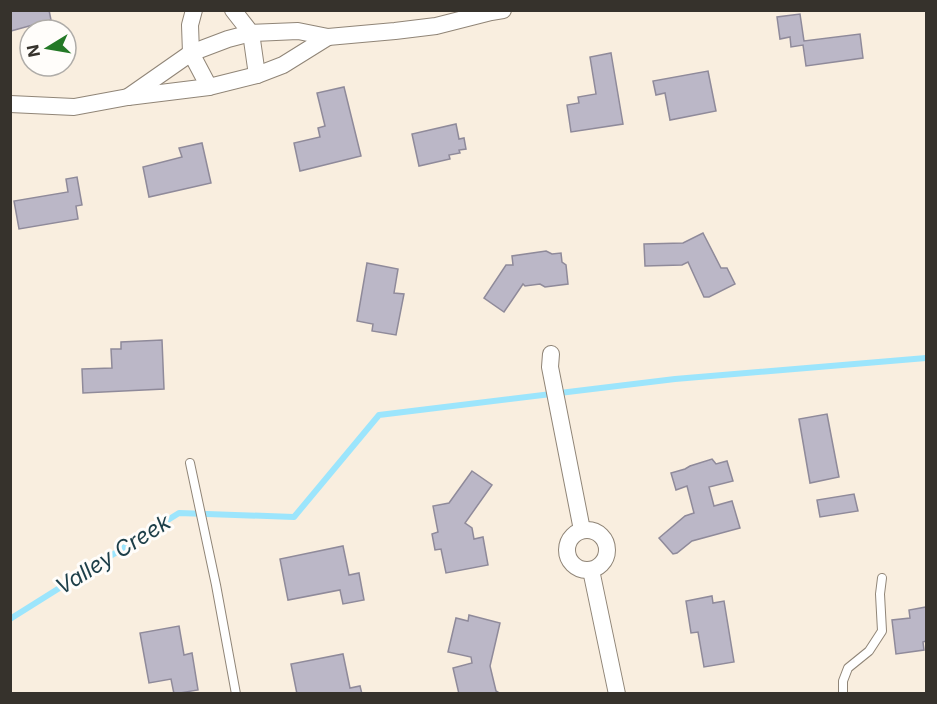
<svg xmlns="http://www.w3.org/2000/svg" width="937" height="704" font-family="Inter,sans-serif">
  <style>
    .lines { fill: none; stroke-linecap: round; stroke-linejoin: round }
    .stream { stroke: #9ce5fc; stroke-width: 6 }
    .building { fill: #bbb7c7; stroke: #8f8a9a; stroke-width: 1.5 }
    .lane-casing { stroke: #908577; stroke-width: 10 }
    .street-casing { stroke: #908577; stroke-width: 18 }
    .lane { stroke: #fff; stroke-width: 8 }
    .street { stroke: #fff; stroke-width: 16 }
    .labels { text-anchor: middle; stroke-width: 6; stroke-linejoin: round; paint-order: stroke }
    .water-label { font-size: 22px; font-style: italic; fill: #1c3e48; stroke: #fffdfa }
  </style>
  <rect width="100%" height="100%" fill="#f9eedf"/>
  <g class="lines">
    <polyline class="stream" points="10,619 179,513 294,517 379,415 675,379 926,358"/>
  </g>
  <g class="building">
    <polygon points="10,10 49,10 51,20 11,31"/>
    <polygon points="800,14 804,41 860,34 863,58 806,66 803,45 791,47 790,37 780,39 777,17"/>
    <polygon points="611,53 623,124 571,132 567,105 579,103 578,97 596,94 590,57"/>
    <polygon points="708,71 716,111 670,120 665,93 656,95 653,81"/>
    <polygon points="344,87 361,156 300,171 294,143 320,137 318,128 325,126 317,93"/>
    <polygon points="456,124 459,139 464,138 466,149 459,150 460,153 449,155 450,159 419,166 412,134"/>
    <polygon points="202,143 211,183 149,197 143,167 182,157 179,148"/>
    <polygon points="77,177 82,205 76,206 78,219 19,229 14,201 68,192 66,179"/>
    <polygon points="703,233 721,268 727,268 735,284 709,297 704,297 688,262 682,265 645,266 644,244 683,243"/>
    <polygon points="546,251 552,254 561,253 562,262 566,265 568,284 545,287 540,284 525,286 523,284 504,312 484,298 506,265 513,265 512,256"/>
    <polygon points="367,263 398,269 394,293 404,294 396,335 372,331 373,324 357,321"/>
    <polygon points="162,340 164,389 83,393 82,369 112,368 111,349 121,349 121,342"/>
    <polygon points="827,414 839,477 810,483 799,419"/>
    <polygon points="712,459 716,464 727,461 733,481 709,487 714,506 732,501 740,528 692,541 677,553 673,554 659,538 685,516 694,513 687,486 676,490 671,473 685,469 690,466"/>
    <polygon points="472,471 492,485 465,523 472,528 474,539 483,537 488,565 446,573 441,549 435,550 432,534 438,532 433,506 449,503"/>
    <polygon points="854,494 858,511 820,517 817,500"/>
    <polygon points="343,546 349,575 359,573 364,600 343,604 340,590 288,600 280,559"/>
    <polygon points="712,596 713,603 724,601 734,662 704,667 698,632 691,633 686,601"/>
    <polygon points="926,607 926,641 923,642 924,650 896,654 892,620 910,618 909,610"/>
    <polygon points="469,615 500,623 490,666 496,691 501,694 459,694 453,668 472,663 471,657 448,652 456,618 468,621"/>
    <polygon points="179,626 184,655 192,653 198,690 174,694 171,679 149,683 140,633"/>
    <polygon points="343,654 350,688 360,686 362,694 297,694 291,664"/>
  </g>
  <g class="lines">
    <defs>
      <g id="lane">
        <polyline points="190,463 216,585 236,694"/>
        <polyline points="843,694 843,681 848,668 869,651 882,631 880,594 882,578"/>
      </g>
      <g id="street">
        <polyline points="194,10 190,25 191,53 209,87"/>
        <polyline points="233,10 251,33 257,75"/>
        <polyline points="128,97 191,53 228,39 251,33 298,31 328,37 395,31 436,26 491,12 503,10"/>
        <polyline points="10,104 74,107 128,97 209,87 257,75 283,65 328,37"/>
        <polyline points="551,354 550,367 582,530"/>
        <circle cx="587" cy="550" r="20"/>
        <polyline points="591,570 617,694"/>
      </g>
    </defs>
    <use href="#lane" class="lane-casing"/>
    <use href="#street" class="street-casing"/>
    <use href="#lane" class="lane"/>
    <use href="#street" class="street"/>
  </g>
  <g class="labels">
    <g class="water-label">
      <text transform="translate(113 554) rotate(-32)" y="8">Valley Creek</text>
    </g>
  </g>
  <rect width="937" height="704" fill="none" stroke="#36322c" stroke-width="24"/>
  <g transform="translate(48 48) rotate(259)"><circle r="28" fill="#fffdfa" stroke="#afaca8" stroke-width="1.5"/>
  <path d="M0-4.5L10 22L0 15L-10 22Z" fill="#247926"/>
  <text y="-9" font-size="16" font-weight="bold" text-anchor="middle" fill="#36322c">N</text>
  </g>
</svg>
